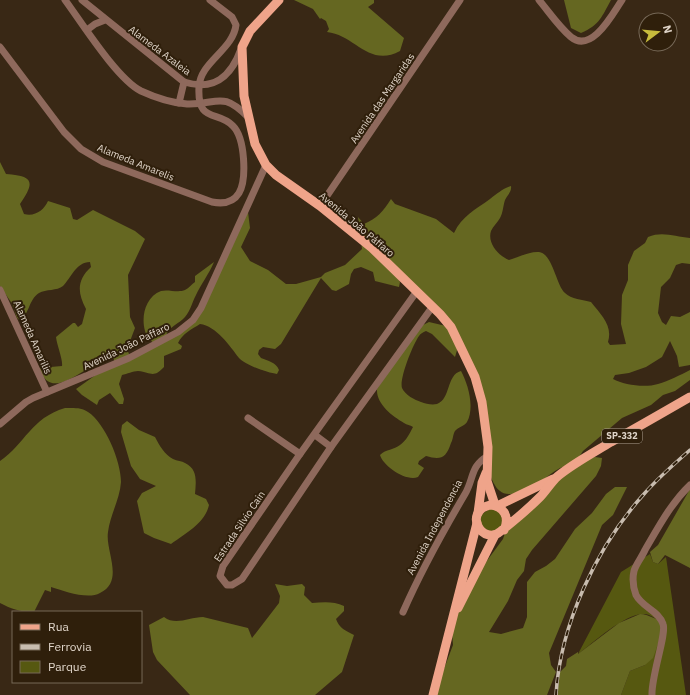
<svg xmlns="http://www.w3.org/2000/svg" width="690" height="695" font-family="'IBM Plex Sans',sans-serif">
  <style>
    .green { fill: #565810 }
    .forest { fill: #656721 }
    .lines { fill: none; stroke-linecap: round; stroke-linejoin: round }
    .minor { stroke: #8e695c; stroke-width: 7 }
    .major { stroke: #efa48a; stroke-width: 9 }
    .rail-casing { stroke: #c8bcaf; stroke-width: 3.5 }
    .rail { stroke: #2f1f0b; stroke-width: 2; stroke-dasharray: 6; stroke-linecap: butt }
    .labels { text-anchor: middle; stroke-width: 4; stroke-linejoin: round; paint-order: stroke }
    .shield { fill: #2f1f0b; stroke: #ab9e90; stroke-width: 1 }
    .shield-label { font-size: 9px; font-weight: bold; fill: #e0d5c9 }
    .street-label { font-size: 10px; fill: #e0d5c9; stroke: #2f1f0b }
  </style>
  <rect width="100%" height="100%" fill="#392815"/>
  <g class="green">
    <polygon points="491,508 501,513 503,525 495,533 481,527 481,515"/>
    <path d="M650,554L653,562L658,564L666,557L686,695H621L630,671L645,665L659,621C655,618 649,614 645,614C626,612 593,643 578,654L621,572Z"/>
  </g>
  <g class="forest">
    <path d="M294,0H374V3L368,7L404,38L400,51C369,68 355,35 327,32L329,29L326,21L321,18L320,19L313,9Z"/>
    <path d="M564,0H611C602,16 600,25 581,33L571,28Z"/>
    <path d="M0,162L6,174C34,176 35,182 20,204L24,214C35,217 44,210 48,201L70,208L73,219L77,220L93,210L135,231L145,239L128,275L130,317L135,328L127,349L129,354H133L153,344C151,338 146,336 145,331C141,317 145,297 161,291C168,289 178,293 185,290C189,288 192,284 195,282V276L214,262C209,274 201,284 196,295C192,302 191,310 185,317C180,323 167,328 166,336L192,322L248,212L250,228L241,247L250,261L268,270L286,284H296L321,277L325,273L345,265L362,249L358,217L364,224C377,218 383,212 391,199L395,204L436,219L454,233C462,216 475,210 490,199C497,194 502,189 511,186C512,192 507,195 505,200C503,206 503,213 500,218C498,222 493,226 491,231C487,243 499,256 509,260C517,258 530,251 539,252C553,254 556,285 565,293C571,299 583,300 591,302C601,315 613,325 608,342L610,345L626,344L621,324L622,295L628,280V265L634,251L645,243L648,237C663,231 675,237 690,238V264L682,263L676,265L670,278L661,287L658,313L662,322L666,325L671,316L680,317L690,312V365L679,367L677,356L670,341L662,357L646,367L629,373L615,375L613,379C624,385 645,388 658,384C669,381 680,375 690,370V380L675,391L663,395L651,405L622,418L583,451L577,460L595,457L602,458L601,466L596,476L532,550L526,559L524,571L517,580L508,601L489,632L501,634L523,628L527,617V582L535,572L546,566L555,559L575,529L592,513L606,494L615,487H627L613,515L602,525L549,653L551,665L556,672L547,695H437L439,682L453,645L452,632L455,614L469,585L503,539L509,521L574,462C568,465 561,467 555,471C539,482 532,493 510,494C481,496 485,421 482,402C480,389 464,361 458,347L455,357L432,334L426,331C423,332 420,334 419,336C413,344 399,379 402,388C405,395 415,400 421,402C426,404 432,405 437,404C451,399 446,375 461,371C468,384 475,407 467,422C465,426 458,427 455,431C453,434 453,440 451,443C446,459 440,460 426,456L419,461L418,464L424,468L418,477C406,482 383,466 380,455C386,449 394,450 400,445C406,441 410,433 413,427C410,425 407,425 404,423C392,416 376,404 377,389L419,327L429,322L446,326L393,270L400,282L399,287L375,281L373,272L361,267L354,269L351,274L349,284L336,291L332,290L321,278L281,344L275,349L263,347L259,350L258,354L261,358C268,361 276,362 279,370L277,374C268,373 245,365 239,358C230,346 216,326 200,324C192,329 182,334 178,343L182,346L181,349L164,356V367C153,379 151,372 138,371C133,371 127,374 122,375L119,384L124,399L123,404H119L110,393L99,400L97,405L82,395L76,389L114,362V359C89,357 53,408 39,368L62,366C63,359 57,346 56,337L73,323H75L78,327L82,324L86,309C77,292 77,280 91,267L90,262C76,262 71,278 63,286C57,291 46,289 39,293C29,299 29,315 20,320L17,318L13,305L0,286Z"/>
    <path d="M65,408C72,408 82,407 88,412C105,423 121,461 121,482C120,499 110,515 108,532C105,551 125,581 100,593C88,600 64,591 51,587V592L45,590L34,612C21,612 11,609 0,603V461C25,444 31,418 65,408Z"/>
    <path d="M127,421L139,430L155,437C159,445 165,455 173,459C177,461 182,461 185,463C198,469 196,482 195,494L206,499L209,505C205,523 186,533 171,544L154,538L144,533L137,501L142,493L156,486L140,479L131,466L121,432L122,425Z"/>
    <polygon points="690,489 690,568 665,555 658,564 653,562 650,552 658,545"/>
    <path d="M275,584L287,586L302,584L305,587L304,595L312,603C323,602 334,601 344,606V611L336,619C339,628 346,631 354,635L342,672L315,695H190L157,660L153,652L149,625L164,617C176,626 189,617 203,617L248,628L252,638L279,603L280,596Z"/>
    <path d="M640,614C649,614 656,621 666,621L653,658L645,665L630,671L621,695H557L560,672L566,666L567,659L578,652V654L619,623Z"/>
  </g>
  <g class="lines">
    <g class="minor">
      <path d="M65,0C82,23 117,79 141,91C154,97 173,103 187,104C218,105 221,90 248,117"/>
      <path d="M82,0L184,82C214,91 231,77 241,49"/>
      <path d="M539,0C549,12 559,27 571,37C592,54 613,13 622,0"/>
      <polyline points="87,30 95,24 105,20"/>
      <path d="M0,47L64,132L81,149L103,162L212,202C222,204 233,203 239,193C247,179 245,138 233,126C218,110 197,124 199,87C200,62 233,50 236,25L232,17L210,0"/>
      <polyline points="179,103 184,82"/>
      <polyline points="320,206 460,0"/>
      <polyline points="0,290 47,392"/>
      <polyline points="417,291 300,454 223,566 220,576 227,585 232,585 242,579 331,447 433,306"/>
      <polyline points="248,418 300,454"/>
      <polyline points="0,424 26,402 33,398 129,358 178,332 193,320 201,308 266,165"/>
      <polyline points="315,435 331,447"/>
      <path d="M403,612C421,571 442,533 465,494C474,479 470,466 488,456"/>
      <path d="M652,695C651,677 667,633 663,624C659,611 642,607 636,595C633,587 632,580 634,571C636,564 642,557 645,550C658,528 671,503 690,485"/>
    </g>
    <g class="major">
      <polyline points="279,0 250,31 242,47 244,96 255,144 266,165 276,175 320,206 372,248 440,314 451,327 475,377 482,402 488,447 487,481 495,505"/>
      <polyline points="497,506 553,479"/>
      <polyline points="478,513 482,483 486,473"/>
      <path d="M504,530C510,517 504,506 490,505C462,512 483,547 501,531C515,520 528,509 540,497C546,491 551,482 558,476C574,463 593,453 611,442C638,427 664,412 690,397"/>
      <polyline points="458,608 495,535"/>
      <polyline points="433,695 477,523"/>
    </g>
    <defs>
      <path id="rail" d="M556,695C560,625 597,546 644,494C658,478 674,464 690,450"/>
    </defs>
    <use href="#rail" class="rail-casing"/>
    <use href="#rail" class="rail"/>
  </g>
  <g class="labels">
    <rect class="shield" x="602" y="429" width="40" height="14" rx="3"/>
    <g class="shield-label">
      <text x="622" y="439">SP-332</text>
    </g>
    <g class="street-label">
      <text transform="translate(160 50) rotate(37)" y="4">Alameda Azaleia</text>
      <text transform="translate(382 98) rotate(-56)" y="4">Avenida das Margaridas</text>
      <text transform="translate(136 162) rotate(22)" y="4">Alameda Amarelis</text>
      <text transform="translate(357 224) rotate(40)" y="4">Avenida João Páffaro</text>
      <text transform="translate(33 337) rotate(66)" y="4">Alameda Amarilis</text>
      <text transform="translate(126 346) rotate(-26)" y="4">Avenida João Paffaro</text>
      <text transform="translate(239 526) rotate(-56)" y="4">Estrada Silvio Cain</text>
      <text transform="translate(434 527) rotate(-62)" y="4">Avenida Independencia</text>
    </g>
  </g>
  <rect x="12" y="611" width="130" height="72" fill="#2f1f0b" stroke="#766857"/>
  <rect x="20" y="624" width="20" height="6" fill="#efa48a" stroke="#766857"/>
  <text x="48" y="631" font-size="12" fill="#e0d5c9">Rua</text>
  <rect x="20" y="644" width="20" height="6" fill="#c8bcaf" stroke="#766857"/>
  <text x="48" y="651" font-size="12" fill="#e0d5c9">Ferrovia</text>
  <rect x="20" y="661" width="20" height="12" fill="#565810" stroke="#766857"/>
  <text x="48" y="671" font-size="12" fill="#e0d5c9">Parque</text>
  <g transform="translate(658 32) rotate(74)"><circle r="19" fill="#2f1f0b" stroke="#766857"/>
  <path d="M0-3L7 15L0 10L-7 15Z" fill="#c7bb3c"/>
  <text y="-6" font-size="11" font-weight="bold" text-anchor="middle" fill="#e0d5c9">N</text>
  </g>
</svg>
